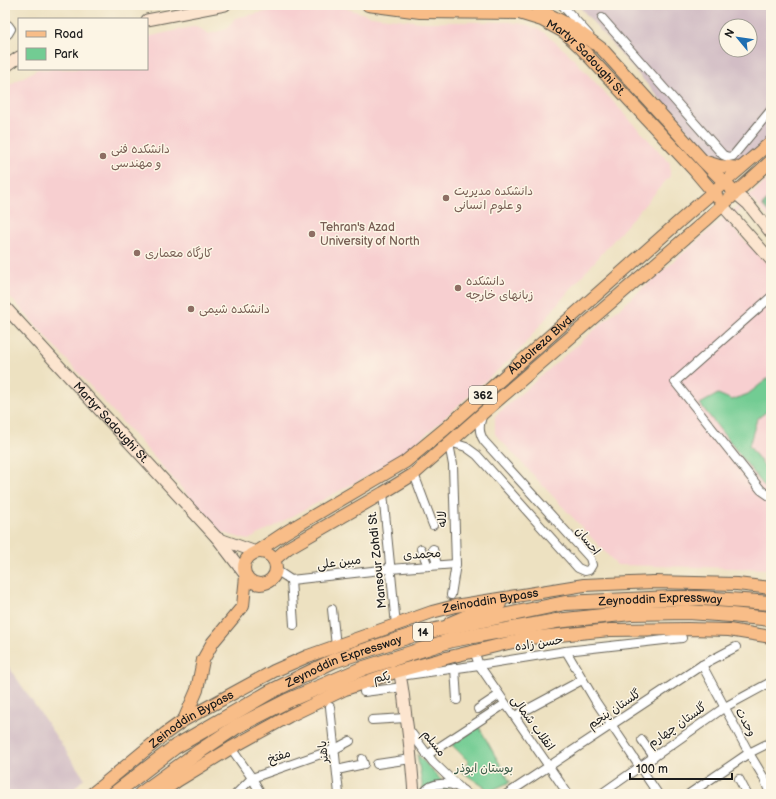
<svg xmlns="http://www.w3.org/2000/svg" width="776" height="799" font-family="'Balsamiq Sans','Playpen Sans Arabic',sans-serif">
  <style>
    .built { fill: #f7cfd0 }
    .industrial { fill: #d2bdc5; fill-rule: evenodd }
    .green { fill: #72cc93; stroke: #477458 }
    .forest { fill: #5db07d; stroke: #3c664c }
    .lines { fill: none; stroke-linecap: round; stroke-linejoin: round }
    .street-casing { stroke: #656156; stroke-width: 10 }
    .secondary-casing { stroke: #656156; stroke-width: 13 }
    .primary-casing { stroke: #656156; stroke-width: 14 }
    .highway-casing { stroke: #656156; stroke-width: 16 }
    .street { stroke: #fff; stroke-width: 8 }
    .secondary { stroke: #fce5cf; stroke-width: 11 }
    .primary { stroke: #f8bd88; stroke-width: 12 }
    .highway { stroke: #f8bd88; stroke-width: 14 }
    .education-dot { fill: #8d6e63; stroke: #fcf5e5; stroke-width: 1.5 }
    .labels { text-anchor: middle; stroke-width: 3; stroke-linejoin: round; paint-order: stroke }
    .shield { fill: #fcf5e5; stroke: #5f5d58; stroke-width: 1 }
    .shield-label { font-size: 11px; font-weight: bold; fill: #1c1c1c }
    .street-label { font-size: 12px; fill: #1c1c1c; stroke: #fcf5e5 }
    .education-label { font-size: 12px; fill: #785e54; stroke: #fcf5e5; text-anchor: start }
    .park-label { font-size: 12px; fill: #3a5a46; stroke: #fcf5e5 }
  </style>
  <rect width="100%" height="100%" fill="#fcf5e5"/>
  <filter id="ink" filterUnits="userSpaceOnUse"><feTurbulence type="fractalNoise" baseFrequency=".025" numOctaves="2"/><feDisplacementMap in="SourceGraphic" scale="8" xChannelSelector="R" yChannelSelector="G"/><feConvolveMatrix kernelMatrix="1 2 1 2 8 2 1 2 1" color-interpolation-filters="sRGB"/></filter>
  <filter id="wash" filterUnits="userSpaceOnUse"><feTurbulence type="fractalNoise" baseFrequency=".012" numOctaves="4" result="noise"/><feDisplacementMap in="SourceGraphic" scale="16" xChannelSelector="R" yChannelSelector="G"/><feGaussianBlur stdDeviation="0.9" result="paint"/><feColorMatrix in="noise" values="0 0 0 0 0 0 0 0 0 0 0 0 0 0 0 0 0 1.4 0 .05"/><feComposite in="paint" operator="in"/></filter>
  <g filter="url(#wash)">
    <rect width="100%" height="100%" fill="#ede1c1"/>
    <g class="built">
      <polygon points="298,5 340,5 348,9 371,16 421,22 510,22 528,25 542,31 568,53 670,163 670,176 567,293 518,352 397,460 248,540 221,532 5,291 5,87 38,69 147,69 147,37 196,26 209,34 227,29 235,18"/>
      <polygon points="771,177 771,220 752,199 726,221 771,268 771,569 617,565 495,434 495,416"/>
    </g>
    <g class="industrial">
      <path d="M578,5H771V138L744,162L735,164L716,160L688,131ZM726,26H750V50H726Z"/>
      <polygon points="5,661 84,778 69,794 5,794"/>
    </g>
    <g class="green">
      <polygon points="771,376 771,408 757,419 749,446 768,471 771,470 771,495 700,404 718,394 732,400 748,394"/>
      <polygon points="479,727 510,782 490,791 461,771 469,762 452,745"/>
      <polygon points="417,754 442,781 423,790"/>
      <polygon points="444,789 451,789 461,794 431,794 437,790"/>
    </g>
    <polygon class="forest" points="771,197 771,215 762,205"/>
  </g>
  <g filter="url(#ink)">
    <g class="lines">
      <defs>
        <g id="street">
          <polyline points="562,5 589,35"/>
          <polyline points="602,18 723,155 728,157 733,156 771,110"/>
          <polyline points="5,24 8,25 11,29 8,34 5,35"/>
          <polyline points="771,297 675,382 761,490 771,497"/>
          <polyline points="414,474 433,525"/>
          <polyline points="383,493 396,625"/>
          <polyline points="421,549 428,566"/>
          <polyline points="433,549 437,565"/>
          <polyline points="276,570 291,580"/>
          <polyline points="291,580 390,569 456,564"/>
          <polyline points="291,580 294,625"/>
          <path d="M451,595L456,564L453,465L450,449V442L466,447L477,455L578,568L585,571L589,570L592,565L590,558L484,441C478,431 479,425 483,414"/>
          <polyline points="332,609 336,646"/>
          <polyline points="474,651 479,665 568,794"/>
          <polyline points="566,651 596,702 658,794"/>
          <polyline points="702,665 749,753 764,778 770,794"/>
          <polyline points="455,668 457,700"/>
          <polyline points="400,676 479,665 566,651 682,638"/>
          <polyline points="364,692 403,687"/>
          <polyline points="330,707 339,794"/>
          <polyline points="478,709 499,695"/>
          <polyline points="515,716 582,680"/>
          <polyline points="372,720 406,718"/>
          <polyline points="409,730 433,762 459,787"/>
          <polyline points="642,740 654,757"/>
          <polyline points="231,748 252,778 261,794"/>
          <polyline points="427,755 505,704"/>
          <polyline points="377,764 411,759"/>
          <polyline points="337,770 364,764 362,759"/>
          <polyline points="739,779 747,794"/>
          <polyline points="236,794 252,778 335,749 350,741"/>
          <path d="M423,794C433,779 456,782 467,794"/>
          <polyline points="507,794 702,665 736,647"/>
          <polyline points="601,794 725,707 771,682"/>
          <polyline points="689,794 749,753 771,742"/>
        </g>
        <g id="secondary">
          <polyline points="147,20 225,5"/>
          <polyline points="5,67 19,57"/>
          <polyline points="735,193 748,204 771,233"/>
          <polyline points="722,205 771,260"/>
          <path id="s1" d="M5,307L217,538L246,576"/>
          <polyline points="217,538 256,552"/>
          <path d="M399,671C403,686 404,701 406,717C410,743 412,768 414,794"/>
        </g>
        <g id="primary">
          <path id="s2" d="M368,5L420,12L519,13L542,20L564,32L581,48L695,171L717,197"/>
          <path d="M538,11C562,18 582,34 602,49L703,161L730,188"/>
          <polyline points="706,162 719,166 740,168"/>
          <circle cx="260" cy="568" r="16"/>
          <path id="s3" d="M256,552L286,532L405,462L445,429L691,211L771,142"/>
          <polyline points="274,560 288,548 383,493 414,474 483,413 705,221 771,161"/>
          <polyline points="450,623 464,617 500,604"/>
          <polyline points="184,720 197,690 203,660 213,642 243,606 246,576"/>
          <path id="s4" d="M92,794L166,733L184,720L230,695L274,671L308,656L432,612L455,606L584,585L654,582L737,584L771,588"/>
          <polyline points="159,794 177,781 231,748 289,716 345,689 395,672 450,657 529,638 610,630 688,629 729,630 771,637"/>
        </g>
        <g id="highway">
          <path id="s5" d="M114,794L175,747L270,692L333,661L416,634L565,603L671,598H700L771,603"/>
          <polyline points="141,794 200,751 236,727 287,701 364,668 452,640 556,621 631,613 688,612 731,615 771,619"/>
        </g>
      </defs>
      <use href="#street" class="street-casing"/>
      <use href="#secondary" class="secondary-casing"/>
      <use href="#primary" class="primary-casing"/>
      <use href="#highway" class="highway-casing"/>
      <use href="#street" class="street"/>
      <use href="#secondary" class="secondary"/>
      <use href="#primary" class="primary"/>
      <use href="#highway" class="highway"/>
    </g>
  </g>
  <g class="education-dot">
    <circle cx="103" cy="156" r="4"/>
    <circle cx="446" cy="198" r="4"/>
    <circle cx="312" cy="234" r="4"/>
    <circle cx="137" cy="253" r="4"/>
    <circle cx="458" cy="288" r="4"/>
    <circle cx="191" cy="309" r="4"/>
  </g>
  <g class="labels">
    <g class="shield">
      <rect x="469" y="386" width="28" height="18" rx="3"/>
      <rect x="413" y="623" width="20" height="18" rx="3"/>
    </g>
    <g class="shield-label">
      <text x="483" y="399">362</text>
      <text x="423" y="636">14</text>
    </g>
    <g class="street-label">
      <text dy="4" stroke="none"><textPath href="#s2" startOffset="234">Martyr Sadoughi St.</textPath></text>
      <text dy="4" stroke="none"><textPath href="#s3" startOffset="354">Abdolreza Blvd.</textPath></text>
      <text dy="4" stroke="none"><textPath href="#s1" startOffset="157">Martyr Sadoughi St.</textPath></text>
      <text transform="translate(442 519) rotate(-92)" y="4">لاله</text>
      <text transform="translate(588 541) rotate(52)" y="4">احسان</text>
      <text transform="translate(422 554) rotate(-4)" y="4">محمدی</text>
      <text transform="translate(377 560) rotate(-96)" y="4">Mansour Zohdi St.</text>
      <text transform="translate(339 562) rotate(-7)" y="4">مبین علی</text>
      <text dy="4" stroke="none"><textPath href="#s4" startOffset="449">Zeinoddin Bypass</textPath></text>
      <text dy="4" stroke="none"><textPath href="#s5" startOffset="592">Zeynoddin Expressway</textPath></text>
      <text transform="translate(539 643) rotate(-9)" y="4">حسن زاده</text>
      <text dy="4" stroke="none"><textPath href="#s5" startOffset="267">Zeynoddin Expressway</textPath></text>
      <text transform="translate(382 677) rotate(-8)" y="4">یکم</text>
      <text transform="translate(614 709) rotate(-34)" y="4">گلستان پنجم</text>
      <text dy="4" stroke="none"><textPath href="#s4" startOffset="125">Zeinoddin Bypass</textPath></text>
      <text transform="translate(746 722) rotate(62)" y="4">وحدت</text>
      <text transform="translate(533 723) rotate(54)" y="4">انقلاب شمالی</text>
      <text transform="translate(677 725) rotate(-35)" y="4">گلستان چهارم</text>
      <text transform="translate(434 743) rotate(51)" y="4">مسلم</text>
      <text transform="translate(323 752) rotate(-96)" y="4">باهنر</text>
      <text transform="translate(279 756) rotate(-19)" y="4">مفتخ</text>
    </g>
    <g class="education-label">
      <text x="111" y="153">دانشکده فنی<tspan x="111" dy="14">و مهندسی</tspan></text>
      <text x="454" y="195">دانشکده مدیریت<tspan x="454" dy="14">و علوم انسانی</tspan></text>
      <text x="320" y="231">Tehran's Azad<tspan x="320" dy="14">University of North</tspan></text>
      <text x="145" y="257">کارگاه معماری</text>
      <text x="466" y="285">دانشکده<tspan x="466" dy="14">زبانهای خارجه</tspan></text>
      <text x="199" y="313">دانشکده شیمی</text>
    </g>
    <g class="park-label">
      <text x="484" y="772">بوستان ابوذر</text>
    </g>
  </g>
  <rect width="776" height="799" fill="none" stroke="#fcf5e5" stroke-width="20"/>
  <rect x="18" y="18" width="130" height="52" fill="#fcf5e5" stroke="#a29e95"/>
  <rect x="26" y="31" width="20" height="6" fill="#f8bd88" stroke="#a29e95"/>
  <text x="54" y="38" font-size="12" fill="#1c1c1c">Road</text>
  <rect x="26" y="48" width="20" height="12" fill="#72cc93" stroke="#a29e95"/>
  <text x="54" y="58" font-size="12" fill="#1c1c1c">Park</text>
  <g transform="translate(738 38) rotate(299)"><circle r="19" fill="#fcf5e5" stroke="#a29e95"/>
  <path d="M0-3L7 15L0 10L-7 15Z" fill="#1f6fb2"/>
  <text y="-6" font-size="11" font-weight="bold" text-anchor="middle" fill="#1c1c1c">N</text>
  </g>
  <path d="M630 773v6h102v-6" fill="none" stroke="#1c1c1c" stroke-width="2"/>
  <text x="636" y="773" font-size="12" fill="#1c1c1c" stroke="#fcf5e5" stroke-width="3" paint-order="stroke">100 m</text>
</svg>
